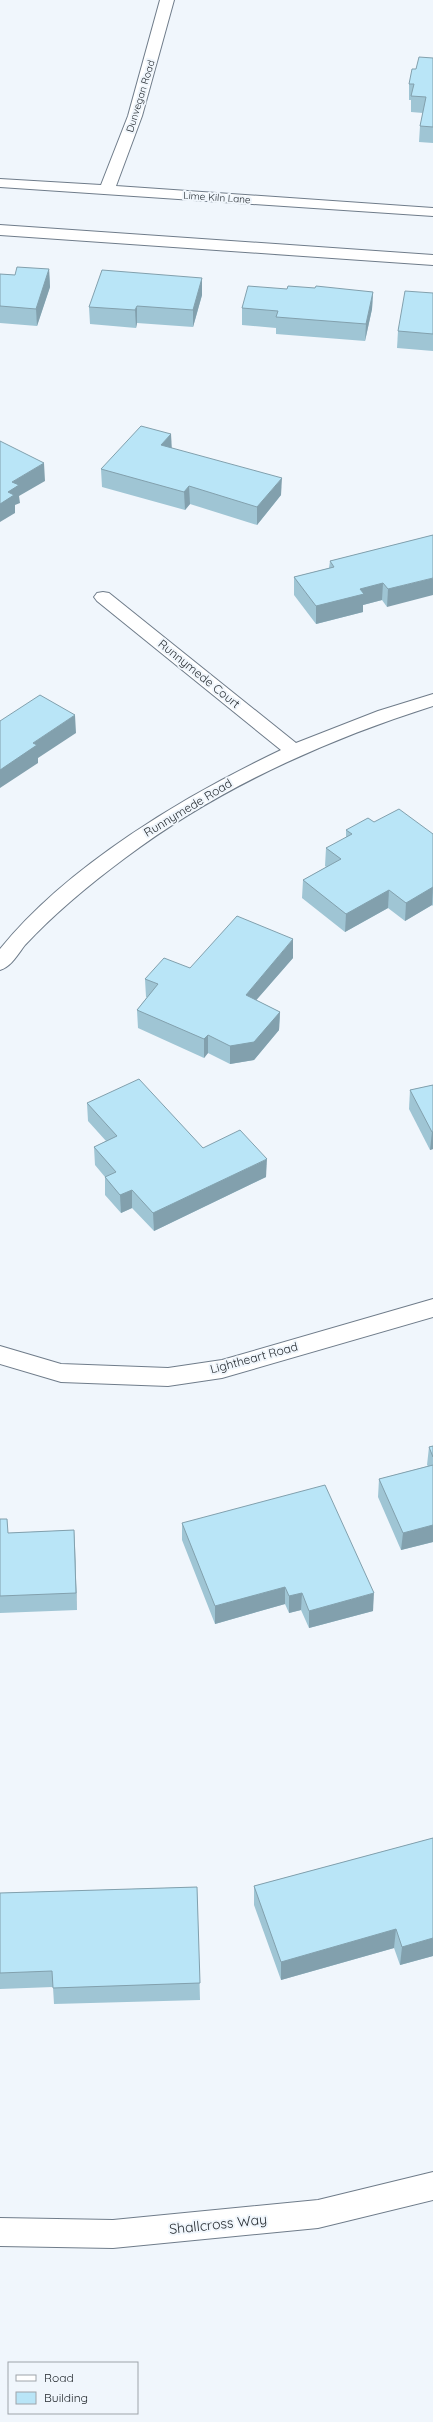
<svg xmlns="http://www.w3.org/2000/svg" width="433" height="2422" font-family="Quicksand,sans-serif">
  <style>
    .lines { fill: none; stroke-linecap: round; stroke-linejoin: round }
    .lane-casing { stroke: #6f7c8a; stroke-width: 2 }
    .street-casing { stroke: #6f7c8a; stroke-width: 2 }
    .lane { fill: #fff; fill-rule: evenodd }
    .street { fill: #fff; fill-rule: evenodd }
    .wall { fill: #9fc5d4 }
    .shaded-wall { fill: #82a0ad }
    .building { fill: #b9e5f7; stroke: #82a0ad }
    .labels { text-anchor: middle; stroke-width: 4; stroke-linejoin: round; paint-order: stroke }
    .far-street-label { font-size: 10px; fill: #242a2f; stroke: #f0f6fc }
    .street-label { font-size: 12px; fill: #242a2f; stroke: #f0f6fc }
    .near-street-label { font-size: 14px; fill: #242a2f; stroke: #f0f6fc }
  </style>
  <rect width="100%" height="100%" fill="#f0f6fc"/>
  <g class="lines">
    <defs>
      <polygon id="lane" points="0,225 433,255 433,265 0,235"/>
      <g id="street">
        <polygon points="160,0 174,0 142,116 116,186 433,208 433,216 0,187 0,179 101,185 128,116"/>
        <path d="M103,592L109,593L296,743L378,711L433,694V706C323,741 218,788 125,858C90,884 55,913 25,945C18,954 11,967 0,970V949C68,865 184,796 281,750L97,601L94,597L97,593Z"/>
        <polygon points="433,1299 433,1317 222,1378 168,1386 61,1382 0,1364 0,1346 61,1364 168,1368 222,1360"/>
        <polygon points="433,2172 433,2200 318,2228 113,2248 0,2246 0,2218 113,2220 318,2200"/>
      </g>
    </defs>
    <use href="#lane" class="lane-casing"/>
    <use href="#street" class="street-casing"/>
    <use href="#lane" class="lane"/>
    <use href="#street" class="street"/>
  </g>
  <g class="wall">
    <polygon points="433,49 433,143 419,142 420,126 423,113 411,112 411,100 409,100 409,84 416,69 433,58"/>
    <polygon points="49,269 50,287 37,326 0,323 0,274 15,275"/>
    <polygon points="202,278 202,295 193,327 137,323 136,328 90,324 89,307"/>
    <polygon points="287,289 373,292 372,309 365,341 276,334 276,328 242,325 242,308"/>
    <polygon points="433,293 433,351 397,348 398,331"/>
    <polygon points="171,434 171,448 281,495 257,525 190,504 185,510 102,487 101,469"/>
    <polygon points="433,535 387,607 382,600 363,605 363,612 316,624 294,595 294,577 329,568 330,561"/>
    <polygon points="374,822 433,834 433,906 432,905 405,921 388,908 345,932 302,898 303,880 326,867 325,866 326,848 346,838 346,830"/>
    <polygon points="293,958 256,1000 280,1012 279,1030 254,1060 230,1064 208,1053 204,1058 138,1028 137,1010 147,997 146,997 145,979 190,968"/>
    <polygon points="433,1085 433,1149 430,1150 409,1109 410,1090"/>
    <polygon points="87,1103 203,1148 266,1177 154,1231 132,1208 121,1213 105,1195 105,1177 95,1165 94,1147 106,1141 88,1121"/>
    <polygon points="433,1446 433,1542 401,1550 378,1497 379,1479 428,1466 427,1465 429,1447"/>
    <polygon points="0,1519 7,1519 8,1533 74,1530 77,1610 0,1613"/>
    <polygon points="182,1523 373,1611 309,1628 301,1610 289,1613 285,1604 215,1624 182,1540"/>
    <polygon points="433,1838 433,1956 400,1965 394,1948 281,1980 254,1905 254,1886"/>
    <polygon points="197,1887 200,2000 54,2004 53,1987 0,1989 0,1893"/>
  </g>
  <g class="shaded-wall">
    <polygon points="49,269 50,287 37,326 36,309"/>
    <polygon points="202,278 202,295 193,327 193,310"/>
    <polygon points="373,292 372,309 365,341 366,324"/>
    <polygon points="137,306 137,323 136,328 135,310"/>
    <polygon points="171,434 172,451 161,445"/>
    <polygon points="44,463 45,481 19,496 20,503 15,505 15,513 0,522 0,504 8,492 12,482"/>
    <polygon points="282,478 281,495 257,525 257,507"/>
    <polygon points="189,486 190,504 185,510 184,492"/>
    <polygon points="433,578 433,595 387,607 388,589"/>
    <polygon points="383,583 382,600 363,605 363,612 316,624 316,606 360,589"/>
    <polygon points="75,715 76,733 38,758 38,763 0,788 0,770 33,743"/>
    <polygon points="433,887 432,905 405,921 406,903"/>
    <polygon points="389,890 388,908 345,932 346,914"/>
    <polygon points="293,939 293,958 245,1013 246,995"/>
    <polygon points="280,1012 279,1030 254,1060 230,1064 230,1046"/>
    <polygon points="208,1035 208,1053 204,1058 204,1039"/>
    <polygon points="432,1132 433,1132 433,1149 430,1150"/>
    <polygon points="267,1159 266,1177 154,1231 153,1213"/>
    <polygon points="132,1190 132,1208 121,1213 120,1195"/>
    <polygon points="433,1525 433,1542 401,1550 403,1533"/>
    <polygon points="74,1530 75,1547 77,1610 76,1593"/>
    <polygon points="285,1587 285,1604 215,1624 215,1606"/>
    <polygon points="302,1593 301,1610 289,1613 289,1596"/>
    <polygon points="374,1593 373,1611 309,1628 309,1611"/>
    <polygon points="396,1929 394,1948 281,1980 281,1962"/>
    <polygon points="433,1938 433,1956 400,1965 402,1947"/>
  </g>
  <g class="building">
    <polygon points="419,57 433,58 433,127 420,126 426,97 411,96 414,84 409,84 412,69 416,69"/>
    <polygon points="17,267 49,269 36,309 0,306 0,274 15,275"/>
    <polygon points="102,270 202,278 193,310 137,306 135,310 89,307"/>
    <polygon points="248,286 287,289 288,286 315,288 316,286 373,292 366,324 276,317 278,311 242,308"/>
    <polygon points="405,291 433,293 433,334 398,331"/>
    <polygon points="141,426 171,434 161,445 282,478 257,507 189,486 184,492 101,469"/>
    <polygon points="0,441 44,463 12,482 19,485 8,492 14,495 0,504"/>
    <polygon points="433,535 433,578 388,589 383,583 360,589 364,594 316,606 294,577 334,567 330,561"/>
    <polygon points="40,695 75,715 33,743 37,745 0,770 0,721"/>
    <polygon points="399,809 433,834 433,887 406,903 389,890 346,914 303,880 341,859 326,848 352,834 346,830 368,818 374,822"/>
    <polygon points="237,916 293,939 246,995 280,1012 254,1042 230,1046 208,1035 204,1039 137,1010 158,984 145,979 164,958 190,968"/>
    <polygon points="139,1079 203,1148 240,1130 267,1159 153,1213 132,1190 120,1195 105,1177 116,1172 94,1147 117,1136 87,1103"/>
    <polygon points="433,1085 433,1132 432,1132 410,1090"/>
    <polygon points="433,1446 433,1457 429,1447"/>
    <polygon points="433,1465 433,1525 403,1533 379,1479"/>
    <polygon points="325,1485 374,1593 309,1611 302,1593 289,1596 285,1587 215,1606 182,1523"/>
    <polygon points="0,1519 7,1519 8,1533 74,1530 76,1593 0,1596"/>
    <polygon points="433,1838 433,1938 402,1947 396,1929 281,1962 254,1886"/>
    <polygon points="197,1887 200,1983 53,1988 52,1971 0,1973 0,1893"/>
  </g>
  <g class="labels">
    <g class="far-street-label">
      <text transform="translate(140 96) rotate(-73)" y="4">Dunvegan Road</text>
      <text transform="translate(217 197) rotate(4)" y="4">Lime Kiln Lane</text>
    </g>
    <g class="street-label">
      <text transform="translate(199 674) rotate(39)" y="4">Runnymede Court</text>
      <text transform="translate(188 808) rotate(-31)" y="4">Runnymede Road</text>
      <text transform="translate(254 1358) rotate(-15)" y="4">Lightheart Road</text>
    </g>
    <g class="near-street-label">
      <text transform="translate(218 2224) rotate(-6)" y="5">Shallcross Way</text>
    </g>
  </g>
  <rect x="8" y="2362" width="130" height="52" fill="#f0f6fc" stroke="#9ea4aa"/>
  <rect x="16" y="2375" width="20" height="6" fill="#ffffff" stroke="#9ea4aa"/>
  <text x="44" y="2382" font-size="12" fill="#242a2f">Road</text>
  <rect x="16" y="2392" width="20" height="12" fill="#b9e5f7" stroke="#9ea4aa"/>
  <text x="44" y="2402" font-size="12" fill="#242a2f">Building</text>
</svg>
